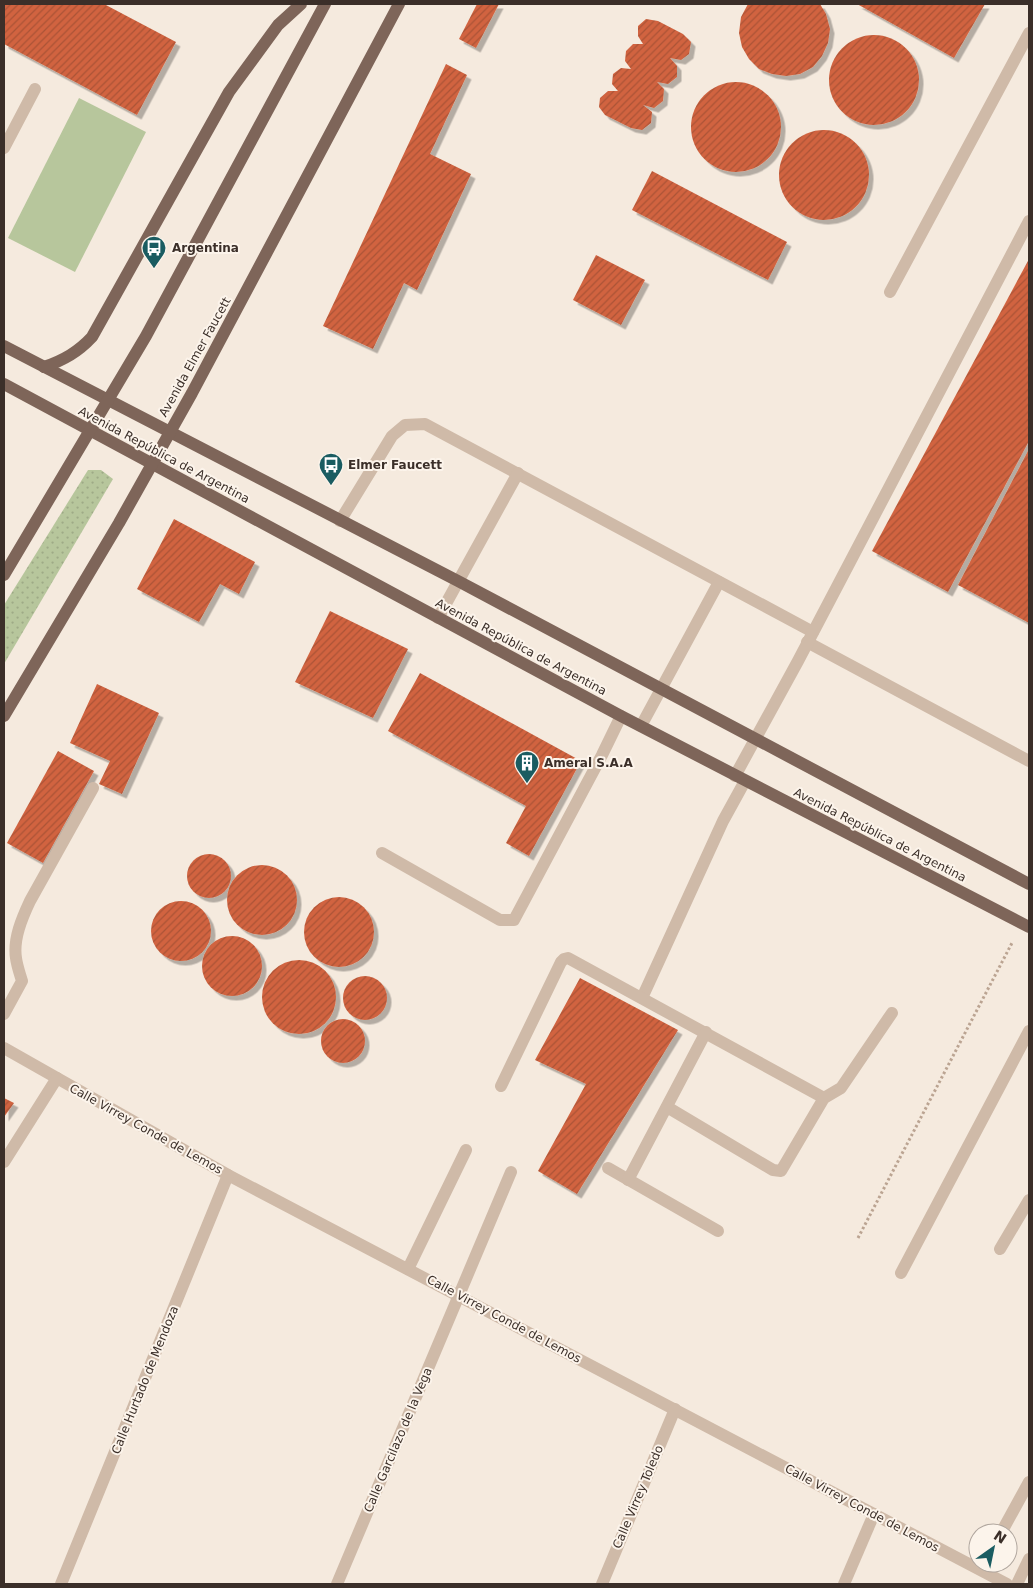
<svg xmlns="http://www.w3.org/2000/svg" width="1033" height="1588" font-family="'DejaVu Sans',sans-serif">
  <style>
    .green { fill: url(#green-dots) }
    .pitch { fill: #b7c69c }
    .building { fill: url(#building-hatch); filter: url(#shadow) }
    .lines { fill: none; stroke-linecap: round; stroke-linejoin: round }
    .path { stroke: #bba492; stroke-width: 3; stroke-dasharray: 2.5 2.5; stroke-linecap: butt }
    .minor { stroke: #cfbaa8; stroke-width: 12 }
    .major { stroke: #7e6559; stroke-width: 12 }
    .labels { text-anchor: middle; stroke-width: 4; stroke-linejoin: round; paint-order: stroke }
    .poi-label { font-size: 12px; font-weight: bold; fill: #3b2f29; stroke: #fcf4eb; text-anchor: start }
    .street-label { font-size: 12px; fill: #3b2f29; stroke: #fcf4eb }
  </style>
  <defs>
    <pattern id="green-dots" width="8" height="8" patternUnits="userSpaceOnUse" patternTransform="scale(1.25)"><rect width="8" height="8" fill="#b7c69c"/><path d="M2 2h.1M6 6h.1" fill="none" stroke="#9eaa86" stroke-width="1.8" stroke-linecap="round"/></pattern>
    <pattern id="building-hatch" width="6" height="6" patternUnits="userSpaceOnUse" patternTransform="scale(1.25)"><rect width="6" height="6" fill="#d16440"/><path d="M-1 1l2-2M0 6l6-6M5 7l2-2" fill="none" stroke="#ab5336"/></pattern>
    <filter id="shadow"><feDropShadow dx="4.5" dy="4.5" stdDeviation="0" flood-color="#0004"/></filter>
  </defs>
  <rect width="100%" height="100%" fill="#f5eade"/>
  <polygon class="green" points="88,470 101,470 113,479 4,664 4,605"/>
  <polygon class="pitch" points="79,98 146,132 75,272 8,238"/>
  <g class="building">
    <polygon points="4,4 104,4 176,42 137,115 4,44"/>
    <polygon points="477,4 499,4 476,48 459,39"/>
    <polygon points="748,4 820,4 826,14 830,29 828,43 822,56 813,67 800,74 786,76 772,74 759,69 749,59 742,47 739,33 741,17"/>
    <polygon points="857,4 985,4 954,58"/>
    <polygon points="646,19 658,21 683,34 691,42 689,54 681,60 670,58 677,66 677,77 668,84 657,82 664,89 663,101 654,108 643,105 652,112 651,123 642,130 631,128 605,115 599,107 600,98 608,91 618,91 612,84 613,74 621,68 631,69 625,61 626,51 633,44 643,44 638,36 638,26"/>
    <circle cx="874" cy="80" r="45"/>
    <polygon points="446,64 467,75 430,154 471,174 417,290 404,283 373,349 323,326"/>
    <circle cx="736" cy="127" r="45"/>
    <circle cx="824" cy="175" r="45"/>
    <polygon points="652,171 787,242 768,280 632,210"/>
    <polygon points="596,255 645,280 621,325 573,300"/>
    <polygon points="1029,259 1029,441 948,592 872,551"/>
    <polygon points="1029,449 1029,623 958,585"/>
    <polygon points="174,519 255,562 239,594 220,584 199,622 137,589"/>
    <polygon points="330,611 408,649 373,718 295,682"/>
    <polygon points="420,673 581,761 529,856 506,843 526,806 388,731"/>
    <polygon points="97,684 159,713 122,794 99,784 110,761 70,743"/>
    <polygon points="58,751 94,771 43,863 7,843"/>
    <circle cx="209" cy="876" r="22"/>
    <circle cx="262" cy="900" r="35"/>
    <circle cx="339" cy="932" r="35"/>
    <circle cx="181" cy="931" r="30"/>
    <circle cx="232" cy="966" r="30"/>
    <circle cx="299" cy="997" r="37"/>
    <circle cx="365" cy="998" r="22"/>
    <polygon points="580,978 678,1030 577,1194 538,1171 586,1084 535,1060"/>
    <circle cx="343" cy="1041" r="22"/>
    <polygon points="4,1098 14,1103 4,1117"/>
  </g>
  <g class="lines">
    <polyline class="path" points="858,1238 1013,941"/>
    <g class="minor">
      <polyline points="4,148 35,89"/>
      <polyline points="890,292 1029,33"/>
      <polyline points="340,521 392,436 405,425 425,424 813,632"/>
      <polyline points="438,618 518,473"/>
      <polyline points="807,642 1029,761"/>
      <polyline points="641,726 719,582"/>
      <polyline points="735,776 798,661 1029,221"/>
      <polyline points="382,853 500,920 514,920 602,755 621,716"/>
      <polyline points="642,998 723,821 745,781"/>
      <path d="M4,1014L22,981C20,974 17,966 16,958C13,939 22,918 30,901L93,788"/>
      <polyline points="4,1048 228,1175 1007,1584"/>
      <polyline points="501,1086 561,962 564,959 568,958 824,1098"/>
      <polyline points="667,1107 773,1170 781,1171 824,1098 841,1088 892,1013"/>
      <polyline points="4,1162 57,1078"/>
      <polyline points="608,1168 718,1231"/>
      <polyline points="628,1180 706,1032"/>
      <polyline points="1000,1249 1029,1200"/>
      <polyline points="408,1269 466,1150"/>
      <polyline points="901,1273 1029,1031"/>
      <polyline points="1001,1533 1029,1482"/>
      <polyline points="61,1584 228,1175"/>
      <polyline points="337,1584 511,1172"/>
      <polyline points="602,1584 675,1409"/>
      <polyline points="844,1584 874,1514"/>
      <polyline points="1017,1584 1029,1559"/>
    </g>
    <g class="major">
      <polyline points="4,346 458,581 1029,884"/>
      <path d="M44,367C64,360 78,352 92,337L229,92L278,25L301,4"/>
      <polyline points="4,384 621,716 1029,927"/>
      <polyline points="4,575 146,336 325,4"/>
      <polyline points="4,716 119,523 192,393 399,4"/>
    </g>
  </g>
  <defs>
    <symbol id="bus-pin" viewBox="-11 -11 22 30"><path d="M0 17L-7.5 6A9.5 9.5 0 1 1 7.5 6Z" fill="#1a5c61" stroke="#fcf4eb"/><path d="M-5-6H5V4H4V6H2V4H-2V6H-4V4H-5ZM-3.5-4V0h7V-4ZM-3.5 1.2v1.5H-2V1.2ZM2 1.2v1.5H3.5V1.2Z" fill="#fff"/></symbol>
    <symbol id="building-pin" viewBox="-11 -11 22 30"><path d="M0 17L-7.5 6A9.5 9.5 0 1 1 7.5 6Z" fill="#1a5c61" stroke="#fcf4eb"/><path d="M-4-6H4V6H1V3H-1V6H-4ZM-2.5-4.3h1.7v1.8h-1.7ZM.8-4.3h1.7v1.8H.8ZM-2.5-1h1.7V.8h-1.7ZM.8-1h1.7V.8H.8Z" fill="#fff"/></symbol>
  </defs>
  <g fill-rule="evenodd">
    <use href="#bus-pin" x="140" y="234" width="28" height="38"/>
    <use href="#bus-pin" x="317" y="451" width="28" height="38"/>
    <use href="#building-pin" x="513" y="749" width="28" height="38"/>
  </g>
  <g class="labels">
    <g class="poi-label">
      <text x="172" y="252">Argentina</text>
      <text x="348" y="469">Elmer Faucett</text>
      <text x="544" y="767">Ameral S.A.A</text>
    </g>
    <g class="street-label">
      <text transform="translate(195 357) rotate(-61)" y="4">Avenida Elmer Faucett</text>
      <text transform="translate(164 455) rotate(28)" y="4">Avenida República de Argentina</text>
      <text transform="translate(521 647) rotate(28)" y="4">Avenida República de Argentina</text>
      <text transform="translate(880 835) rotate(27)" y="4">Avenida República de Argentina</text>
      <text transform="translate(146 1129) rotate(29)" y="4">Calle Virrey Conde de Lemos</text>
      <text transform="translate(504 1319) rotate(28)" y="4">Calle Virrey Conde de Lemos</text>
      <text transform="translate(145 1380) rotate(-68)" y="4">Calle Hurtado de Mendoza</text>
      <text transform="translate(398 1440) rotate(-67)" y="4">Calle Garcilazo de la Vega</text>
      <text transform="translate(638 1497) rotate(-67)" y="4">Calle Virrey Toledo</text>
      <text transform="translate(862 1508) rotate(28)" y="4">Calle Virrey Conde de Lemos</text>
    </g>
  </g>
  <rect width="1033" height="1588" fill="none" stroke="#3b2f29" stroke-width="10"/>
  <g transform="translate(993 1548) rotate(33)"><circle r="24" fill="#fcf4eb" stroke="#afa59d"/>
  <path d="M0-4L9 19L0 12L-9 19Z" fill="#1a5c61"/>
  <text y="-8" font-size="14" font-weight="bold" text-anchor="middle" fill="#3b2f29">N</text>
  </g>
</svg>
